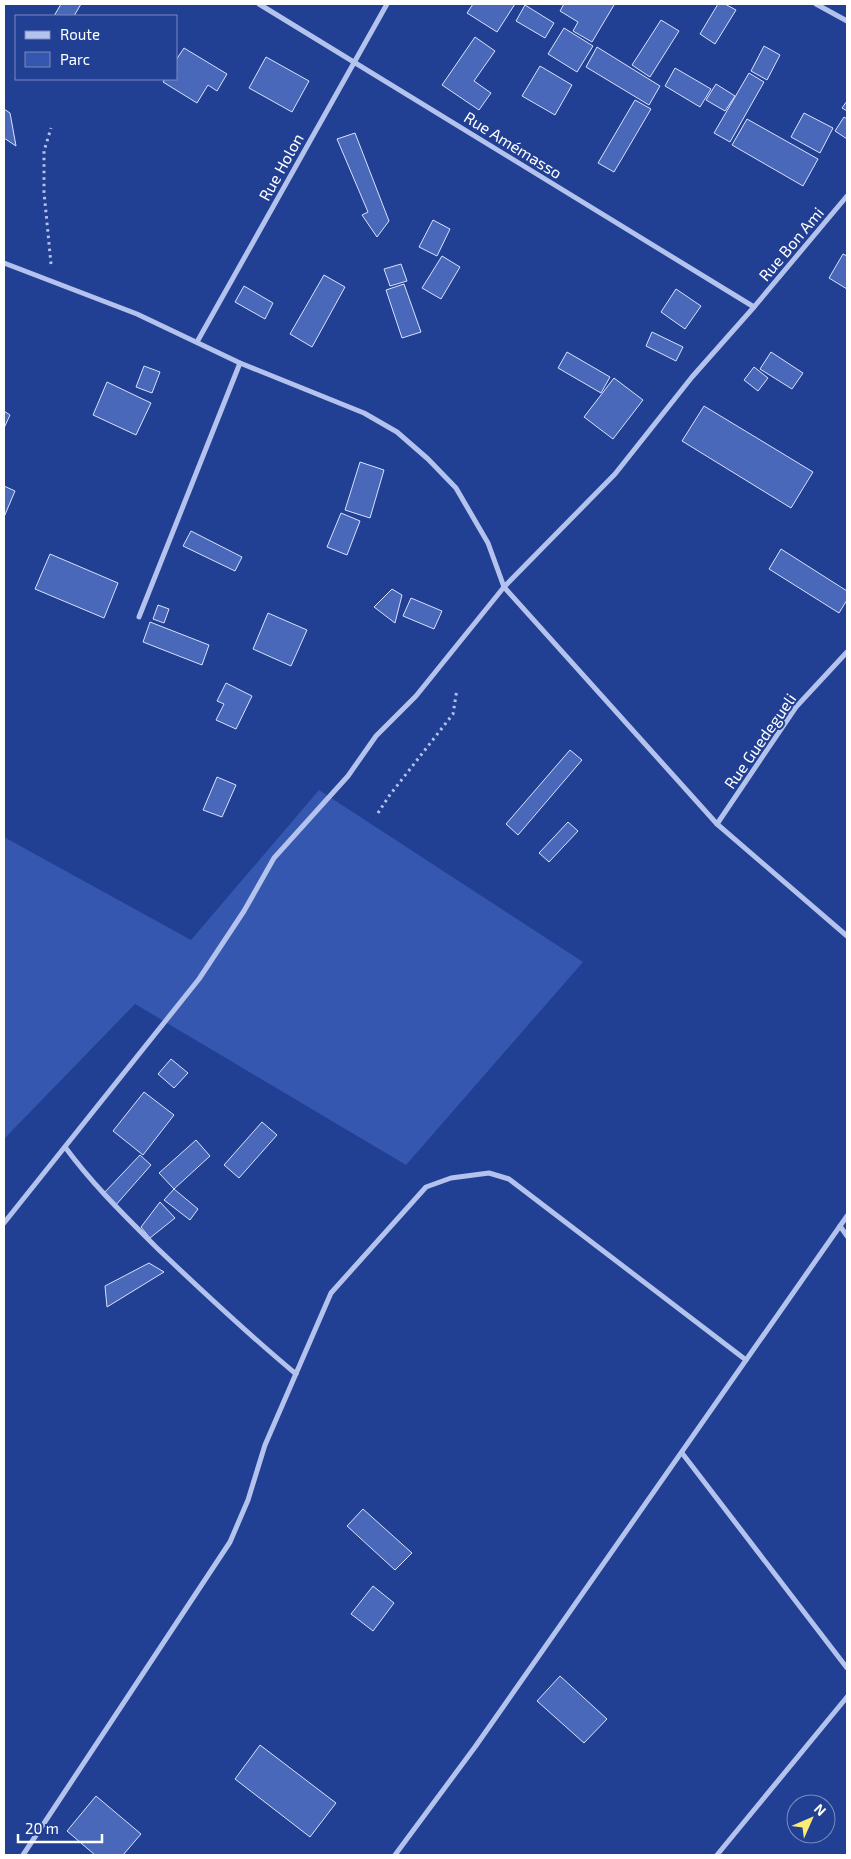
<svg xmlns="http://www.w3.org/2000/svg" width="851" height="1859" font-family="'Exo 2',sans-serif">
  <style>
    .green { fill: #3557b0 }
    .building { fill: #4a68b9; stroke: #d9e2fa }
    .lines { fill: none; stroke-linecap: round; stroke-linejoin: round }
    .path { stroke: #b4c3ed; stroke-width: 3; stroke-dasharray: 2.5 4; stroke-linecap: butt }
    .street { stroke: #b4c3ed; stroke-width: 5 }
    .labels { text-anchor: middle; stroke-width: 4; stroke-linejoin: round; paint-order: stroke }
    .street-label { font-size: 16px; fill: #fff; stroke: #213f93 }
  </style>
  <rect width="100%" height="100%" fill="#213f93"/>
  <polygon class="green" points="319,790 583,962 406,1165 135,1004 4,1139 4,837 191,940"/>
  <g class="building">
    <polygon points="61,4 81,4 74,16 54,16"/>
    <polygon points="473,4 515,4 497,32 467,13"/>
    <polygon points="564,4 612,4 614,5 592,42 573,31 578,22 560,11"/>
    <polygon points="718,4 725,4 736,10 715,44 700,34"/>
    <polygon points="525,5 554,23 545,38 516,21"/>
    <polygon points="661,20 679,31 650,77 632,65"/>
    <polygon points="564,28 593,46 577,72 548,54"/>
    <polygon points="475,37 495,51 474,81 491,93 479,110 442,85"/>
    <polygon points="764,46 780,55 767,80 751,71"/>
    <polygon points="597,47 660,86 649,105 586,67"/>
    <polygon points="184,48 227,74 217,91 208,85 197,103 163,82 165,79 176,79 176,60"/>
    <polygon points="266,57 309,81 292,112 249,88"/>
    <polygon points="540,66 572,85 555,115 522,96"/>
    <polygon points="675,68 711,89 700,107 665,86"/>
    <polygon points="749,73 764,82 730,142 714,133"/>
    <polygon points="716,84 735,96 725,111 706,100"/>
    <polygon points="635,100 651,109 614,172 598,163"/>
    <polygon points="847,101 847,111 842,108"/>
    <polygon points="4,109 10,113 16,146 4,138"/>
    <polygon points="804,113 833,128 820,153 791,137"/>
    <polygon points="844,117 847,119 847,139 835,131"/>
    <polygon points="747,119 818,159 803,186 732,145"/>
    <polygon points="355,133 389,221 377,237 362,215 368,212 337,139"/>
    <polygon points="433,220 450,229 437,256 419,247"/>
    <polygon points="843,254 847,256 847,289 829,278"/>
    <polygon points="442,256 460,267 441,299 422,288"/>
    <polygon points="401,264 407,281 390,286 384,269"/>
    <polygon points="324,275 345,287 312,347 290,334"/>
    <polygon points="404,284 421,332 402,338 386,290"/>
    <polygon points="244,286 273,303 265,319 235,302"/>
    <polygon points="676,289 701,306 685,329 661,312"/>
    <polygon points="652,332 683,347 676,361 646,346"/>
    <polygon points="567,352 610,377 601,393 558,368"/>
    <polygon points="771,352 803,373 792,389 760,369"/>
    <polygon points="144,366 160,372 152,393 136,387"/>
    <polygon points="754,367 768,378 758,391 744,380"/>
    <polygon points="614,378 643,400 613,439 584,417"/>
    <polygon points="107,382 151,403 136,435 93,415"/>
    <polygon points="704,406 813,472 791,508 682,441"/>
    <polygon points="4,411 10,415 4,428"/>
    <polygon points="360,462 384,470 370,518 345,510"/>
    <polygon points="4,486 15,491 4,517"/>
    <polygon points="341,513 360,521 347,555 327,547"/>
    <polygon points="191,531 242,557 235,571 183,546"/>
    <polygon points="781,549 847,591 847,600 839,613 769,569"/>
    <polygon points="50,554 118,583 104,618 35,589"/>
    <polygon points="392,589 402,595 395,623 374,607"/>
    <polygon points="411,598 442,611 434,629 403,616"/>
    <polygon points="158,605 169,609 164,623 153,619"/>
    <polygon points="268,613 307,630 291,666 253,649"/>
    <polygon points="150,622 209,645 202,665 143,642"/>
    <polygon points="226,683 252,696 236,729 216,720 224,704 217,701"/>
    <polygon points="570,750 582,760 518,835 506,824"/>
    <polygon points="217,777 236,785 222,817 203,810"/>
    <polygon points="568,822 578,831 549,862 539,853"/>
    <polygon points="171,1059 188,1073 174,1088 158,1074"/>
    <polygon points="144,1092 174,1115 143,1155 113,1131"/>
    <polygon points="262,1122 277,1135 239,1178 224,1165"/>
    <polygon points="196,1140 210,1156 174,1189 159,1173"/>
    <polygon points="140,1155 151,1165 115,1206 104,1193"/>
    <polygon points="174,1189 198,1209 190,1220 164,1200"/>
    <polygon points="160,1202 175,1218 150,1238 141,1227"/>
    <polygon points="149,1263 164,1272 107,1307 105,1286"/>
    <polygon points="363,1509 412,1553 395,1570 347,1526"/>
    <polygon points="373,1586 394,1603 373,1631 351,1614"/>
    <polygon points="560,1676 607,1719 584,1743 537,1701"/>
    <polygon points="260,1745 336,1803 310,1837 235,1779"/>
    <polygon points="96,1796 141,1834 123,1855 95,1855 67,1831"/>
  </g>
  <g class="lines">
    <g class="path">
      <polyline points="51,264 44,192 44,151 51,128"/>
      <polyline points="378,813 389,796 453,714 457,689"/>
    </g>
    <g class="street">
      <polyline points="259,4 754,307"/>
      <polyline points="816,4 847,21"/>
      <polyline points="4,263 137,314 240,363 364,413 397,432 428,459 456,488 488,543 504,587 717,824 847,936"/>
      <polyline points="197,342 387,4"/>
      <polyline points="139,617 240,363"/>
      <polyline points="717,824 796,707 847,652"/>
      <path d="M65,1147C94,1186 123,1214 157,1248C202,1291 248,1334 296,1374"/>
      <polyline points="4,1223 199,979 244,911 274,858 348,776 376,736 416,696 504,587 615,474 692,377 754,307 847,196"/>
      <polyline points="840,1226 847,1236"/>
      <polyline points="682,1453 847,1668"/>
      <polyline points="23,1855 230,1542 248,1500 265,1445 331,1293 426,1187 451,1178 489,1173 509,1179 746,1360"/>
      <polyline points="395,1855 475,1747 847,1216"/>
      <polyline points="717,1855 847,1697"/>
    </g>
  </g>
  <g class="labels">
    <g class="street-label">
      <text transform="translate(513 145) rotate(32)" y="6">Rue Amémasso</text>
      <text transform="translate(281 167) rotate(-61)" y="6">Rue Holon</text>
      <text transform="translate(791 244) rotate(-50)" y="6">Rue Bon Ami</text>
      <text transform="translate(760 741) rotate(-55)" y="6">Rue Guedegueli</text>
    </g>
  </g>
  <rect width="851" height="1859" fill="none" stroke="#ffffff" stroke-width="10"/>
  <rect x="15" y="15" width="162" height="65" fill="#213f93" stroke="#7a8cbe"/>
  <rect x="25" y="31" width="25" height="8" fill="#b4c3ed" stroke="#7a8cbe"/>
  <text x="60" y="40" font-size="15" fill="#ffffff">Route</text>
  <rect x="25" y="52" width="25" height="15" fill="#3557b0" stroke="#7a8cbe"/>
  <text x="60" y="65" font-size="15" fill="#ffffff">Parc</text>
  <g transform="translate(811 1819) rotate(45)"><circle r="24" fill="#213f93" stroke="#7a8cbe"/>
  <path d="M0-4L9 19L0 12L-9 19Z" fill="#faeb75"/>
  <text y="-8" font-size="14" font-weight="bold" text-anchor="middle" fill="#ffffff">N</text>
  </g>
  <path d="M18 1834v8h84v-8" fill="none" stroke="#ffffff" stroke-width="2.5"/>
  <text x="25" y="1834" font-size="15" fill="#ffffff" stroke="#213f93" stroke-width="4" paint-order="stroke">20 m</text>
</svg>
